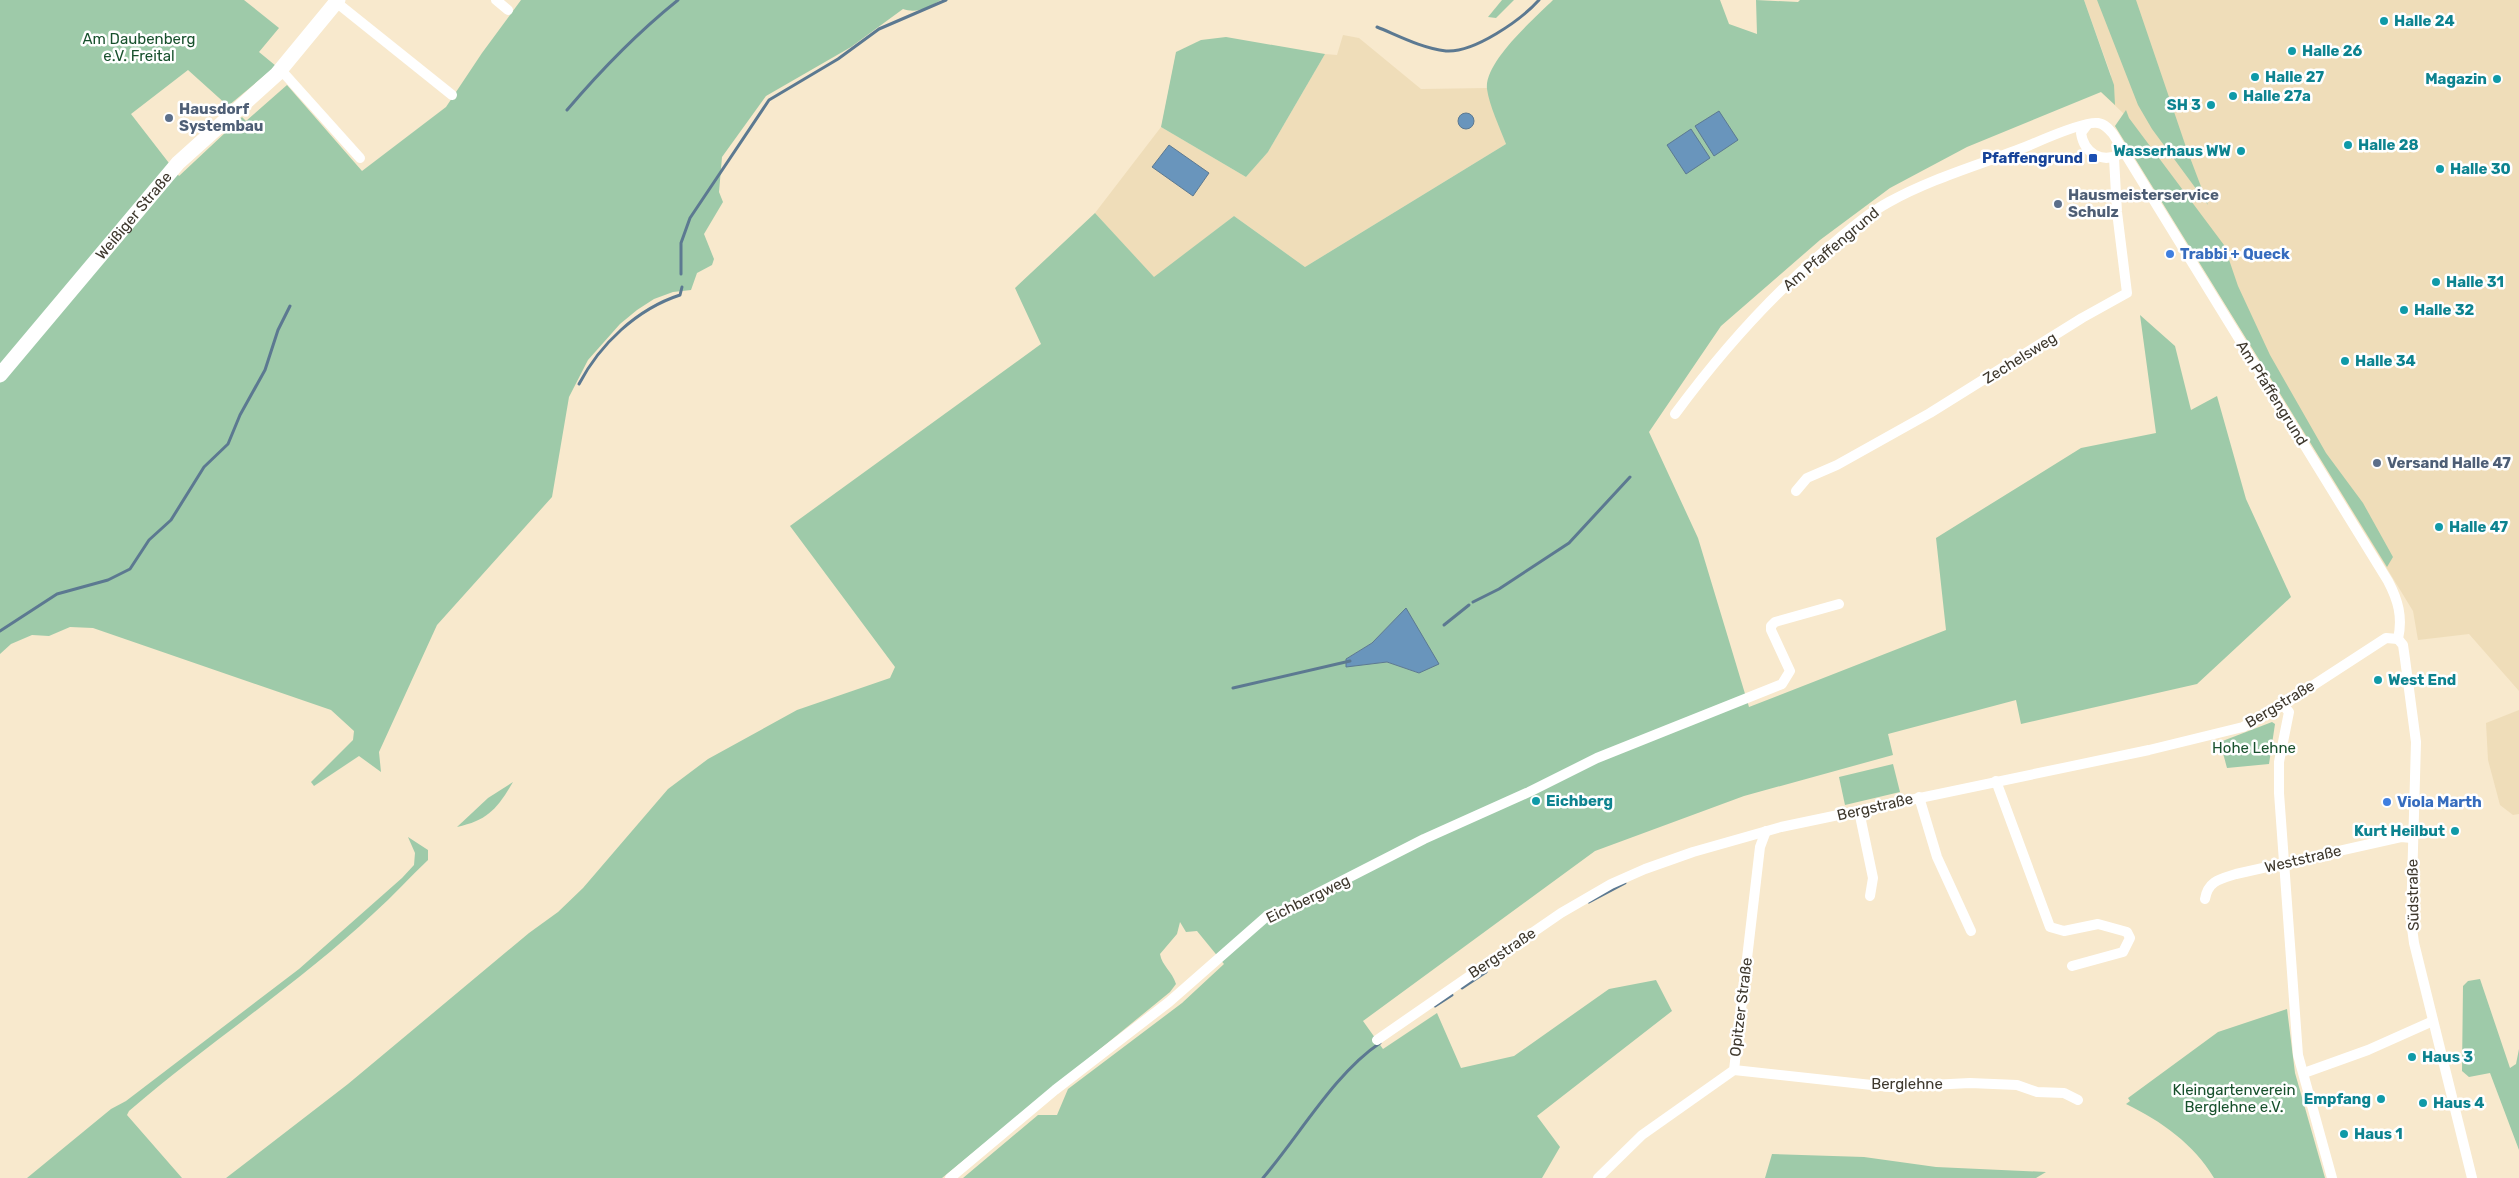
<svg xmlns="http://www.w3.org/2000/svg" width="2519" height="1178" font-family="Rubik,sans-serif">
  <style>
    .built { fill: #efddb9 }
    .green { fill: #9ecaa9; fill-rule: evenodd }
    .water { fill: #6995bc; stroke: #5c7991 }
    .lines { fill: none; stroke-linecap: round; stroke-linejoin: round }
    .stream { stroke: #5c7991; stroke-width: 3 }
    .street { stroke: #fff; stroke-width: 10 }
    .secondary { stroke: #fff; stroke-width: 15 }
    .culture-dot { fill: #0f9aa8; stroke: #fff; stroke-width: 2 }
    .service-dot { fill: #5c6f8a; stroke: #fff; stroke-width: 2 }
    .transit-dot { fill: #1a4fb4; stroke: #fff; stroke-width: 2 }
    .shop-dot { fill: #3f7fe0; stroke: #fff; stroke-width: 2 }
    .labels { text-anchor: middle; stroke-width: 5; stroke-linejoin: round; paint-order: stroke }
    .culture-label { font-size: 15px; font-weight: bold; fill: #0d838f; stroke: #fff; text-anchor: start }
    .park-label { font-size: 15px; fill: #18512d; stroke: #fff }
    .service-label { font-size: 15px; font-weight: bold; fill: #4e5e75; stroke: #fff; text-anchor: start }
    .transit-label { font-size: 15px; font-weight: bold; fill: #164399; stroke: #fff; text-anchor: end }
    .street-label { font-size: 15px; fill: #3e382d; stroke: #fff }
    .shop-label { font-size: 15px; font-weight: bold; fill: #366cbe; stroke: #fff; text-anchor: start }
  </style>
  <rect width="100%" height="100%" fill="#f8e9cd"/>
  <g class="built">
    <polygon points="2084,0 2519,0 2519,691 2469,634 2418,640 2413,611 2188,243 2115,126 2124,114 2101,92 2111,75"/>
    <polygon points="1343,35 1359,38 1421,89 1487,88 1506,144 1305,267 1234,216 1154,278 1095,213 1161,127 1246,177 1268,152 1325,54 1337,55"/>
    <polygon points="2519,710 2519,814 2513,815 2500,805 2488,760 2486,723"/>
  </g>
  <g class="green">
    <path d="M0,0H244L279,28L259,52L276,66L228,106L188,70L131,114L179,176L242,117L246,121L287,85L362,171L446,107L482,53L521,0H941C929,7 917,14 903,9L851,47L766,96L722,157L719,192L723,202L704,234L714,259L712,265L697,273L691,290L673,292L654,299L637,310L620,324L588,360L569,397L552,497L437,625L379,752L381,772L359,756L314,786L311,782L353,740L354,731L331,710L93,628L70,627L49,636L32,635L11,644L0,654Z"/>
    <polygon points="1502,0 1514,0 1496,18 1488,17"/>
    <path d="M1553,0H1720L1729,24L1757,34L1756,0L1798,2L1800,0H2084L2114,85L2115,105L2101,92L1967,147L1890,188L1820,240L1721,326L1649,432L1698,538L1749,707L1946,630L1936,538L2081,448L2156,433L2140,315L2175,346L2191,410L2217,396L2246,499L2291,597L2197,684L2021,724L2016,700L1888,734L1893,755L1744,796L1595,851L1363,1021L1383,1049L1437,1013L1461,1068L1514,1056L1609,989L1656,980L1672,1011L1537,1116L1560,1147L1542,1178H963L1038,1115H1057L1068,1089L1182,1003L1224,964L1197,931L1186,932L1180,922L1177,934L1160,954C1162,966 1172,971 1176,984L1170,992L942,1178H226L348,1084L529,933L558,912L583,888L668,789L708,759L797,710L890,678L895,667L790,526L1041,344L1015,288L1095,213L1154,277L1234,216L1305,267L1506,144C1500,128 1489,105 1487,89C1484,62 1535,18 1553,0ZM1406,609L1419,673L1387,662L1346,666V659L1372,643Z"/>
    <polygon points="2097,0 2136,0 2186,147 2208,205 2152,129 2138,105"/>
    <polygon points="1226,37 1325,54 1268,152 1246,177 1161,127 1176,52 1201,40"/>
    <polygon points="2126,110 2129,118 2224,245 2238,286 2270,355 2326,453 2363,503 2393,557 2387,567 2115,126"/>
    <polygon points="2272,722 2275,724 2269,764 2227,768 2220,742"/>
    <polygon points="1893,764 1900,792 1845,805 1839,777"/>
    <path d="M513,782C497,809 488,820 457,827L488,798Z"/>
    <path d="M408,837L428,850V860C410,877 393,896 374,913C297,985 208,1043 129,1111L127,1115L182,1178H27L111,1109L126,1101L299,969L402,878L414,865L415,853Z"/>
    <polygon points="2480,979 2510,1068 2516,1064 2519,1049 2519,1150 2490,1073 2469,1077 2462,1071 2463,986 2468,981"/>
    <path d="M2287,1009L2295,1073L2325,1178H2214C2194,1144 2161,1121 2126,1104L2130,1101L2128,1098L2218,1032Z"/>
    <polygon points="1772,1154 1864,1157 1936,1167 2046,1172 2036,1178 1765,1178"/>
  </g>
  <g class="water">
    <polygon points="1719,111 1738,140 1714,156 1695,126"/>
    <circle cx="1466" cy="121" r="8"/>
    <polygon points="1691,129 1710,158 1686,174 1667,145"/>
    <polygon points="1169,145 1209,173 1193,196 1152,167"/>
    <polygon points="1406,608 1439,664 1419,673 1387,662 1346,667 1346,659 1372,643"/>
  </g>
  <g class="lines">
    <g class="stream">
      <path d="M1377,27C1399,36 1421,48 1446,51C1474,53 1521,20 1539,0"/>
      <path d="M567,110C601,70 637,33 678,0"/>
      <polyline points="681,274 681,243 690,218 769,100 838,59 879,29 946,0"/>
      <path d="M579,384C600,344 637,309 680,295L682,287"/>
      <polyline points="1473,602 1499,589 1569,543 1630,477"/>
      <polyline points="1444,625 1469,605"/>
      <polyline points="0,631 57,594 108,580 130,569 149,540 171,520 204,467 228,444 240,415 265,370 278,330 290,306"/>
      <polyline points="1233,688 1350,661"/>
      <polyline points="1589,902 1625,883"/>
      <polyline points="1494,966 1501,960"/>
      <polyline points="1462,988 1486,972"/>
      <polyline points="1435,1006 1452,995"/>
      <path d="M1263,1178C1299,1136 1335,1073 1380,1043"/>
    </g>
    <g class="street">
      <polyline points="496,0 508,10"/>
      <polyline points="336,2 452,95"/>
      <polyline points="281,70 360,158"/>
      <path d="M2087,125L2081,133C2084,153 2102,164 2120,154"/>
      <path d="M1675,414C1720,353 1770,296 1829,247C1848,231 1867,214 1889,202C1934,177 1983,164 2030,145C2044,139 2084,121 2098,123C2105,124 2109,129 2113,134L2388,581C2398,600 2403,617 2398,639"/>
      <polyline points="1796,491 1807,478 1837,465 1930,413 2082,318 2127,293 2117,212 2114,158"/>
      <polyline points="2398,639 2403,645 2405,659 2416,742 2411,920 2414,943 2472,1178"/>
      <polyline points="2283,705 2289,712 2279,762 2279,793 2298,1055 2332,1178"/>
      <polyline points="1996,781 2050,927 2064,931 2098,924 2127,932 2130,938 2123,952 2072,966"/>
      <polyline points="1919,797 1937,857 1971,931"/>
      <polyline points="1859,811 1873,878 1870,896"/>
      <path d="M2205,899C2208,881 2220,879 2236,874L2401,837L2412,838"/>
      <polyline points="1377,1040 1561,913 1611,884 1645,869 1693,852 1781,827 2149,750 2243,727 2283,705 2386,638 2398,639"/>
      <polyline points="1734,1070 1890,1087 1970,1083 2017,1085 2037,1092 2064,1093 2078,1100"/>
      <polyline points="2304,1073 2368,1050 2433,1021"/>
      <polyline points="950,1178 1055,1090 1169,1002 1267,916 1287,909 1424,839 1529,792 1597,758 1782,684 1790,671 1771,630 1771,626 1775,622 1839,604"/>
      <polyline points="1598,1178 1642,1135 1734,1070 1760,847 1766,831"/>
    </g>
    <path class="secondary" id="s1" d="M0,375L178,163L277,74L338,0"/>
  </g>
  <g class="culture-dot">
    <circle cx="2384" cy="21" r="5"/>
    <circle cx="2292" cy="51" r="5"/>
    <circle cx="2255" cy="77" r="5"/>
    <circle cx="2497" cy="79" r="5"/>
    <circle cx="2233" cy="96" r="5"/>
    <circle cx="2211" cy="105" r="5"/>
    <circle cx="2348" cy="145" r="5"/>
    <circle cx="2241" cy="151" r="5"/>
    <circle cx="2440" cy="169" r="5"/>
    <circle cx="2436" cy="282" r="5"/>
    <circle cx="2404" cy="310" r="5"/>
    <circle cx="2345" cy="361" r="5"/>
    <circle cx="2439" cy="527" r="5"/>
    <circle cx="2378" cy="680" r="5"/>
    <circle cx="1536" cy="801" r="5"/>
    <circle cx="2455" cy="831" r="5"/>
    <circle cx="2412" cy="1057" r="5"/>
    <circle cx="2381" cy="1099" r="5"/>
    <circle cx="2423" cy="1103" r="5"/>
    <circle cx="2344" cy="1134" r="5"/>
  </g>
  <g class="service-dot">
    <circle cx="169" cy="118" r="5"/>
    <circle cx="2058" cy="204" r="5"/>
    <circle cx="2377" cy="463" r="5"/>
  </g>
  <rect class="transit-dot" x="2088" y="153" width="10" height="10" rx="2.5"/>
  <g class="shop-dot">
    <circle cx="2170" cy="254" r="5"/>
    <circle cx="2387" cy="802" r="5"/>
  </g>
  <g class="labels">
    <g class="culture-label">
      <text x="2394" y="26">Halle 24</text>
      <text x="2302" y="56">Halle 26</text>
      <text x="2265" y="82">Halle 27</text>
      <text x="2487" y="84" text-anchor="end">Magazin</text>
      <text x="2243" y="101">Halle 27a</text>
      <text x="2201" y="110" text-anchor="end">SH 3</text>
      <text x="2358" y="150">Halle 28</text>
      <text x="2231" y="156" text-anchor="end">Wasserhaus WW</text>
      <text x="2450" y="174">Halle 30</text>
      <text x="2446" y="287">Halle 31</text>
      <text x="2414" y="315">Halle 32</text>
      <text x="2355" y="366">Halle 34</text>
      <text x="2449" y="532">Halle 47</text>
      <text x="2388" y="685">West End</text>
      <text x="1546" y="806">Eichberg</text>
      <text x="2445" y="836" text-anchor="end">Kurt Heilbut</text>
      <text x="2422" y="1062">Haus 3</text>
      <text x="2371" y="1104" text-anchor="end">Empfang</text>
      <text x="2433" y="1108">Haus 4</text>
      <text x="2354" y="1139">Haus 1</text>
    </g>
    <g class="park-label">
      <text x="139" y="44">Am Daubenberg<tspan x="139" dy="17">e.V. Freital</tspan></text>
      <text x="2254" y="753">Hohe Lehne</text>
      <text x="2234" y="1095">Kleingartenverein<tspan x="2234" dy="17">Berglehne e.V.</tspan></text>
    </g>
    <g class="service-label">
      <text x="179" y="114">Hausdorf<tspan x="179" dy="17">Systembau</tspan></text>
      <text x="2068" y="200">Hausmeisterservice<tspan x="2068" dy="17">Schulz</tspan></text>
      <text x="2387" y="468">Versand Halle 47</text>
    </g>
    <g class="transit-label">
      <text x="2083" y="163">Pfaffengrund</text>
    </g>
    <g class="street-label">
      <text dy="5" stroke="none"><textPath href="#s1" startOffset="208">Weißiger Straße</textPath></text>
      <text transform="translate(1831 249) rotate(-40)" y="5">Am Pfaffengrund</text>
      <text transform="translate(2020 358) rotate(-32)" y="5">Zechelsweg</text>
      <text transform="translate(2272 393) rotate(58)" y="5">Am Pfaffengrund</text>
      <text transform="translate(2280 704) rotate(-31)" y="5">Bergstraße</text>
      <text transform="translate(1875 807) rotate(-13)" y="5">Bergstraße</text>
      <text transform="translate(2303 859) rotate(-13)" y="5">Weststraße</text>
      <text transform="translate(2413 895) rotate(-91)" y="5">Südstraße</text>
      <text transform="translate(1308 899) rotate(-26)" y="5">Eichbergweg</text>
      <text transform="translate(1502 953) rotate(-34)" y="5">Bergstraße</text>
      <text transform="translate(1741 1007) rotate(-83)" y="5">Opitzer Straße</text>
      <text x="1907" y="1089">Berglehne</text>
    </g>
    <g class="shop-label">
      <text x="2180" y="259">Trabbi + Queck</text>
      <text x="2397" y="807">Viola Marth</text>
    </g>
  </g>
</svg>
